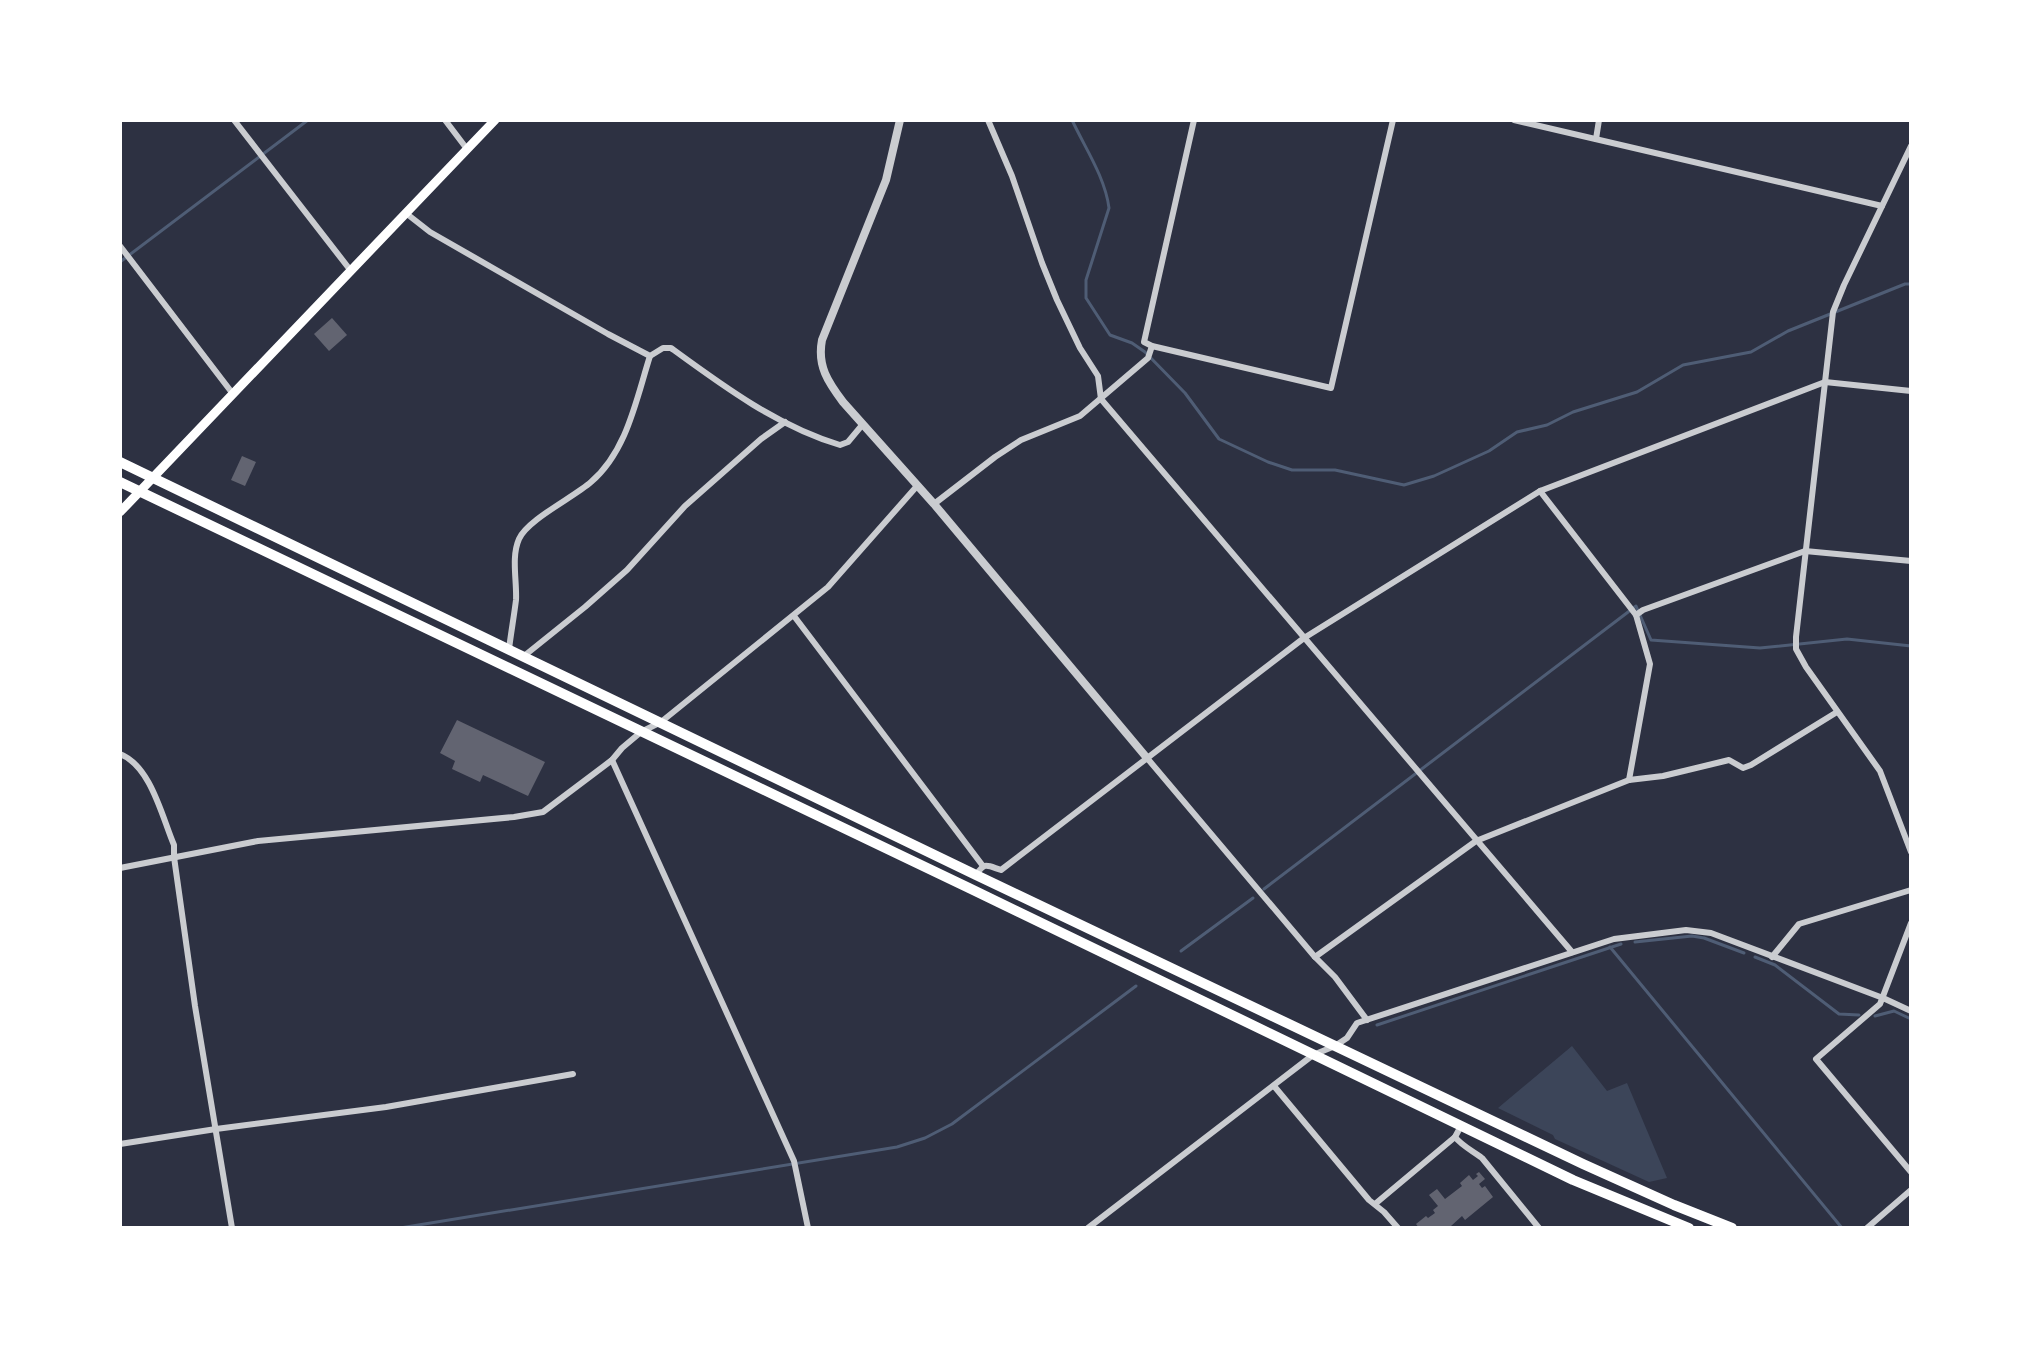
<svg xmlns="http://www.w3.org/2000/svg" width="2031" height="1348" font-family="Signika,sans-serif">
  <style>
    .green { fill: #3c4559 }
    .lines { fill: none; stroke-linecap: round; stroke-linejoin: round }
    .stream { stroke: #4f5d75; stroke-width: 3 }
    .building { fill: #626471 }
    .minor { stroke: #caccd0; stroke-width: 6 }
    .tertiary { stroke: #caccd0; stroke-width: 8 }
    .secondary { stroke: #fff; stroke-width: 9 }
    .trunk { stroke: #fff; stroke-width: 10 }
  </style>
  <rect width="100%" height="100%" fill="#2d3142"/>
  <polygon class="green" points="1572,1046 1607,1091 1627,1083 1667,1178 1649,1182 1555,1139 1553,1135 1498,1108"/>
  <g class="lines">
    <g class="stream">
      <path d="M1072,120C1085,148 1105,177 1109,208L1086,280V298L1110,335L1132,343L1145,352L1185,393L1219,439L1268,462L1292,470H1335L1404,485L1434,476L1489,451L1517,432L1547,425L1573,412L1637,392L1683,365L1751,352L1788,331L1905,284H1911"/>
      <polyline points="120,262 308,120"/>
      <polyline points="1264,889 1636,606 1651,640 1760,648 1847,639 1911,646"/>
      <polyline points="1635,942 1692,936 1704,938 1744,953"/>
      <polyline points="1610,947 1842,1228"/>
      <polyline points="1181,951 1253,898"/>
      <polyline points="1755,957 1775,965 1839,1014 1859,1015"/>
      <polyline points="1875,1016 1894,1011 1911,1019"/>
      <polyline points="1377,1025 1621,944"/>
      <polyline points="400,1228 897,1147 925,1138 952,1124 1136,986"/>
    </g>
  </g>
  <g class="building">
    <polygon points="332,318 347,335 329,351 314,334"/>
    <polygon points="242,456 256,462 245,486 231,480"/>
    <polygon points="457,720 545,762 528,796 483,775 480,782 452,769 455,761 440,753"/>
    <polygon points="1479,1172 1485,1179 1479,1184 1482,1188 1485,1186 1493,1197 1465,1220 1462,1216 1451,1226 1453,1228 1419,1228 1416,1224 1426,1216 1428,1218 1435,1213 1433,1210 1438,1206 1429,1195 1437,1189 1445,1199 1462,1186 1460,1183 1469,1175 1473,1180 1478,1176 1476,1174"/>
  </g>
  <g class="lines">
    <g class="minor">
      <polyline points="234,120 351,271"/>
      <polyline points="445,120 467,149"/>
      <polyline points="988,120 1012,176 1042,263 1057,300 1080,348 1098,376 1101,399 1572,952"/>
      <polyline points="1194,120 1144,342 1152,346 1331,388 1393,120"/>
      <polyline points="1514,120 1882,206"/>
      <polyline points="1596,139 1599,120"/>
      <polyline points="1911,146 1844,285 1833,312 1796,637 1796,649 1806,667 1880,771 1911,852"/>
      <path d="M407,214L430,232L608,334L650,356L663,348H671C723,386 777,426 840,445L848,442L863,424"/>
      <polyline points="120,246 233,394"/>
      <polyline points="1540,491 1636,615 1650,664 1629,780"/>
      <polyline points="934,504 995,457 1021,440 1080,416 1148,358 1152,346"/>
      <polyline points="1636,615 1643,610 1805,551 1911,561"/>
      <polyline points="794,616 983,866"/>
      <path d="M509,649C511,633 514,616 516,600C517,581 511,557 519,539C527,520 574,497 591,482C627,451 636,400 650,356"/>
      <polyline points="524,656 585,607 627,570 685,506 761,439 785,422"/>
      <path d="M120,754C151,766 162,817 174,845V857L195,1006L232,1228"/>
      <polyline points="1147,758 1315,957 1335,977 1367,1020"/>
      <polyline points="612,760 794,1161 808,1228"/>
      <polyline points="120,868 258,841 514,817 543,812 612,760 622,748 641,732 661,722 828,587 917,486"/>
      <path d="M976,875C985,862 986,865 1001,870L1304,638L1540,491L1825,382L1911,391"/>
      <polyline points="1911,923 1880,1004 1816,1059 1911,1172"/>
      <polyline points="1315,957 1476,841 1629,780 1663,776 1729,760 1743,768 1751,765 1837,712"/>
      <polyline points="1772,957 1799,924 1911,890"/>
      <polyline points="1274,1086 1369,1200 1384,1212 1398,1228"/>
      <path d="M1455,1137C1462,1146 1473,1151 1482,1158L1539,1228"/>
      <polyline points="120,1144 216,1129 386,1107 573,1074"/>
      <polyline points="1375,1204 1455,1137 1461,1126"/>
      <polyline points="1088,1228 1313,1055 1335,1046 1347,1038 1357,1023 1614,939 1686,930 1711,933 1883,998 1911,1011"/>
      <polyline points="1867,1228 1911,1190"/>
    </g>
    <path class="tertiary" d="M900,120L886,180L822,340C817,366 828,382 843,402L934,504L1147,758"/>
    <polyline class="secondary" points="120,512 495,120"/>
    <g class="trunk">
      <polyline points="120,462 976,875 1583,1164 1674,1205 1732,1228"/>
      <polyline points="120,482 969,888 1573,1180 1689,1228"/>
    </g>
  </g>
  <rect width="2031" height="1348" fill="none" stroke="#ffffff" stroke-width="244"/>
</svg>
